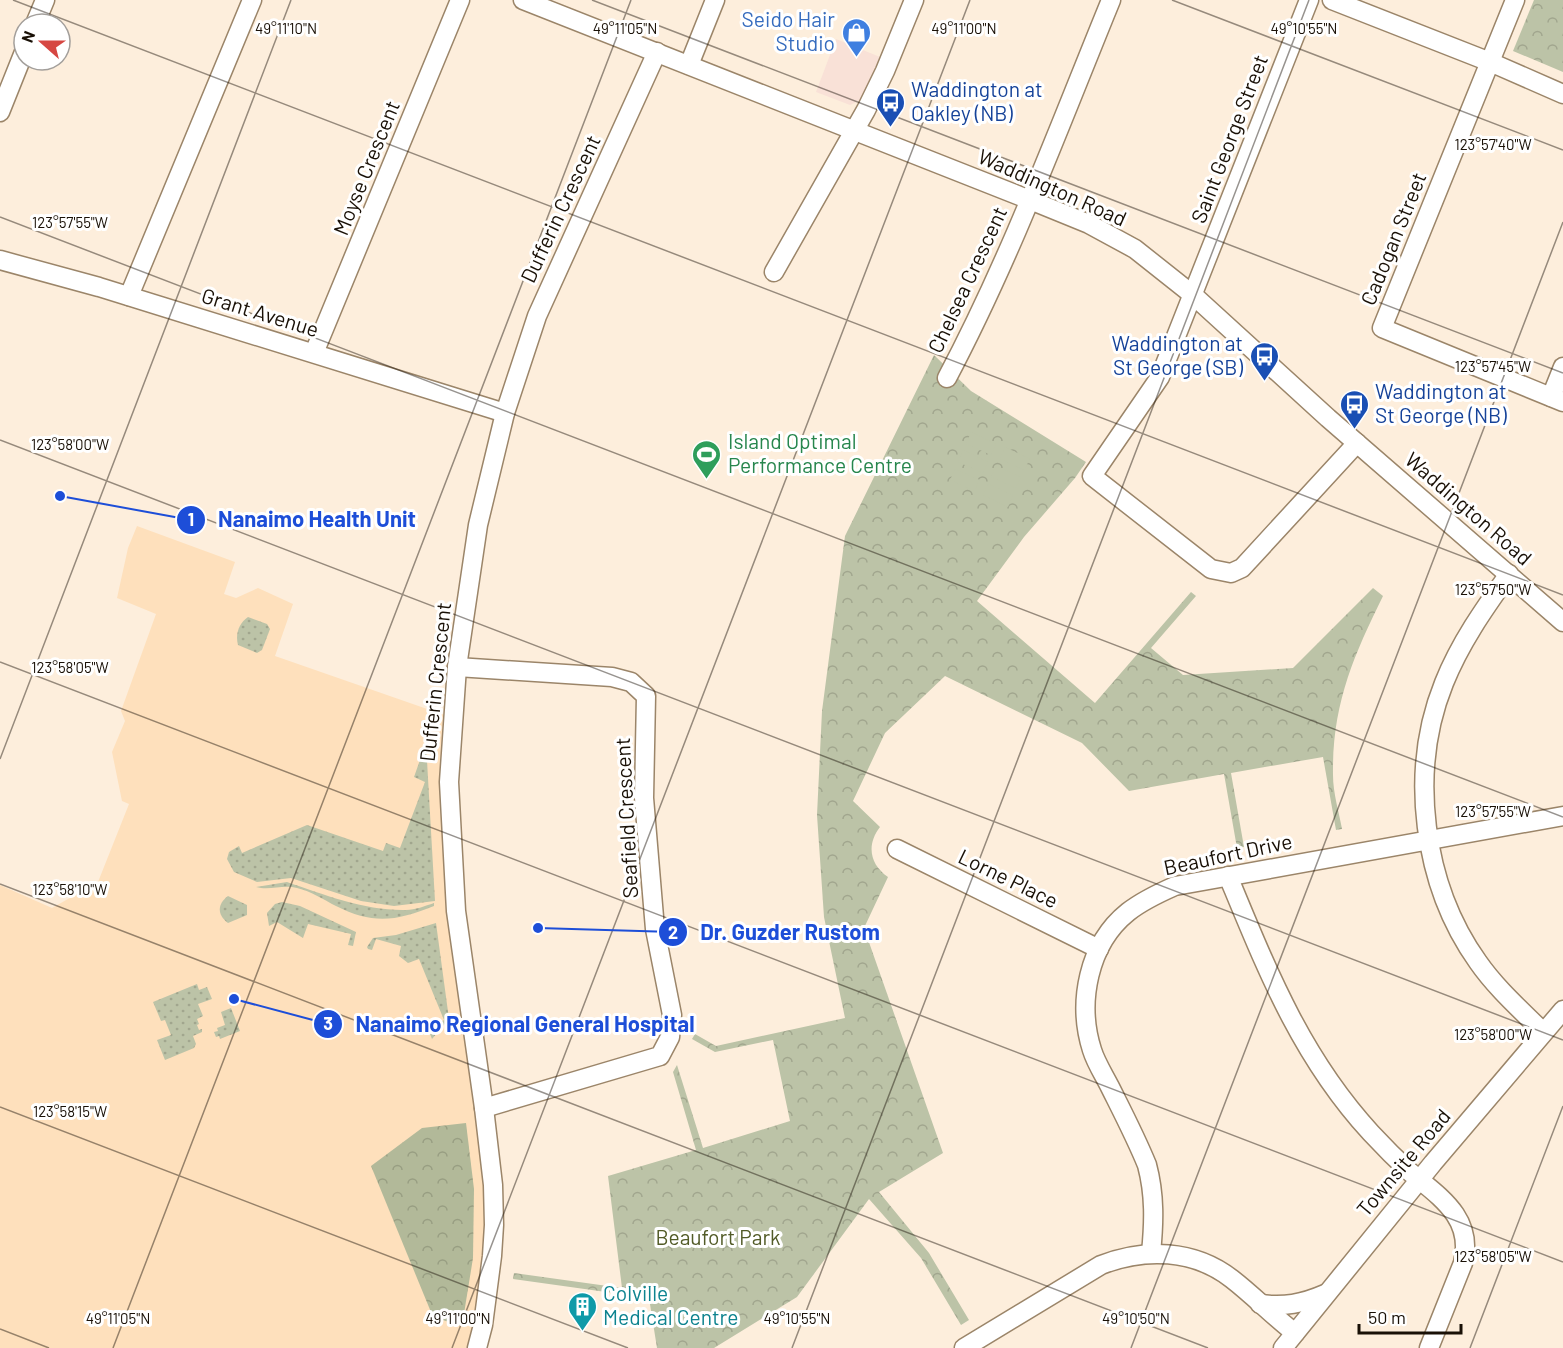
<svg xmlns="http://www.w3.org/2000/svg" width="1563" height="1348" font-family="Barlow,sans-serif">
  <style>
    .commercial { fill: #f9e1d7 }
    .built { fill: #fee0bc }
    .grass { fill: url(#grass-dots) }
    .forest { fill: url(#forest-crowns) }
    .park { fill: url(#park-crowns) }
    .pitch { fill: #bcc3a7 }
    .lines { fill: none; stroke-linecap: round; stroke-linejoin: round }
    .minor-casing { stroke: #9b8569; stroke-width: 21 }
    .minor { stroke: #fff; stroke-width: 18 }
    .ticks { fill: none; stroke: #191006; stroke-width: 1.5; stroke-opacity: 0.45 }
    .labels { text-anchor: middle; stroke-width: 6; stroke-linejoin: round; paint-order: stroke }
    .shop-label { font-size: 21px; fill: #366cbe; stroke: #fff; text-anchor: end }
    .transit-label { font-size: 21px; fill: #164399; stroke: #fff; text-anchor: start }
    .street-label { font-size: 21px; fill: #191006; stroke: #fff }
    .leisure-label { font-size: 21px; fill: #27864d; stroke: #fff; text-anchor: start }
    .park-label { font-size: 21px; fill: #525b27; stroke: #fff }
    .culture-label { font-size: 21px; fill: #0d838f; stroke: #fff; text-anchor: start }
    .ticks-label { font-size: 15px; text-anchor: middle; fill: #191006; stroke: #fff; stroke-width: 6; stroke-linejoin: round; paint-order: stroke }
    .leader { fill: none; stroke: #1d4ed8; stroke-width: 2 }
    .callout-dot { fill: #1d4ed8; stroke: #fff; stroke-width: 2 }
    .mark-label { font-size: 18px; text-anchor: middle; font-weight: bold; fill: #fff }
    .callout-label { font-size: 22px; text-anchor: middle; font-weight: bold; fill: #1d4ed8; stroke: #fff; stroke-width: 6; stroke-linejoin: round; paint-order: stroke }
  </style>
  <defs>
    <pattern id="grass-dots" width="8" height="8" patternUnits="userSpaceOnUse" patternTransform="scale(1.5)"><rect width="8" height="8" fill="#bcc3a7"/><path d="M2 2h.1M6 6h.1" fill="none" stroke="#a1a68e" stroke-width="1.8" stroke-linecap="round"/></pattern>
    <pattern id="forest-crowns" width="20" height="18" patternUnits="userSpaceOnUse" patternTransform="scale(1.5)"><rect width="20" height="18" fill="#b2b999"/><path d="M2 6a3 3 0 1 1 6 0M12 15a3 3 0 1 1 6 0" fill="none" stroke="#989e82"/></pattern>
    <pattern id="park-crowns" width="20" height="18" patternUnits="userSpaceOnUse" patternTransform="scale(1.5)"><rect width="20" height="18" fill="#bcc3a7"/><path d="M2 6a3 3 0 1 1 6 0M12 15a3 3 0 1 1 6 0" fill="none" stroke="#a1a68e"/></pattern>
  </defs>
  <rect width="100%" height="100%" fill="#fdeedc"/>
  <polygon class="commercial" points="836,39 880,57 863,99 850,105 816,92"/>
  <polygon class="built" points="137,526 235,562 224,594 236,598 258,588 293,604 275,656 453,718 449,782 493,1185 477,1348 0,1348 0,885 52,908 98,882 129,804 122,801 112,752 125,721 121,711 156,614 117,598 128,548"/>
  <g class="grass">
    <path d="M248,617L267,624L270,629L262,650L257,653L238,645C235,634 239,623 248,617Z"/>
    <polygon points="426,743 435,901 394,906 361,901 291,878 257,882 234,872 227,859 229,852 239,846 242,853 307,825 383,851 386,843 400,848 425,782 414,777"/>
    <path d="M287,882C325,895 366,911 406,910C415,910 425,906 434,903V906C397,921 373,925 336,906C324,900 311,891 297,888C283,884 270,891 256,887Z"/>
    <path d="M228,896L247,905V915L228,923C217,915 217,904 228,896Z"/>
    <polygon points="282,902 300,906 356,932 353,946 348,945 351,934 308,924 303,938 277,922 269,926 267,913 275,904"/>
    <polygon points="436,923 449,1019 432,1039 428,1029 444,1020 419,959 408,963 399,956 401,946 376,939 372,950 368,949 367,947 373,938 396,935"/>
    <polygon points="197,984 199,990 207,987 212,999 198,1004 203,1016 197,1019 199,1024 197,1025 199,1030 202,1029 202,1032 193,1036 196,1044 194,1048 165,1060 157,1040 171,1035 165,1020 161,1021 153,1002"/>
    <polygon points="231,1008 240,1031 220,1039 219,1036 216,1037 214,1032 218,1031 217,1028 225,1025 221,1012"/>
  </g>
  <polygon class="forest" points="466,1123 474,1189 473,1258 462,1326 433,1317 371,1166 422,1128"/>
  <g class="park">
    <polygon points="1534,0 1563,0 1563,72 1513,51"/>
    <path d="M934,355L971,391L1086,462L1075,478L1024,537L977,601L1095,703L1191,592L1196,596L1151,648L1183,675L1293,668L1373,588L1383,596C1353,657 1332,705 1333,775C1333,793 1339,812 1342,829L1336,830L1323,757L1231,773L1244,847L1237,848L1224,774L1129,791L1082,743L945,676L885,733L853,801L880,827C866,845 870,865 888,877L864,928L943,1153L879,1192L929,1253L969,1320L961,1325L921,1258L869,1199L797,1297L714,1348H657L649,1298L513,1279L514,1273L622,1288L608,1176L696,1150L673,1072L677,1065L703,1148L790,1121L773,1040L715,1052L692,1039L695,1034L716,1046L845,1018L824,917L817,815L822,711L845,536Z"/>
  </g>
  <g class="pitch">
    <polygon points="971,432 996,444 991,455 966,444"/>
    <polygon points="1005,447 1030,459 1024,470 1000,459"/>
    <polygon points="963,450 988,462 983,473 958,462"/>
    <polygon points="996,466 1021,477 1016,488 991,477"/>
    <polygon points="955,469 980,480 974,491 950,480"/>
    <polygon points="988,484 1013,495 1008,507 983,495"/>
  </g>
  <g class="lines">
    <defs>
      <g id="minor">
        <polyline points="523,0 1030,200 1089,224 1135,249 1193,295 1328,418 1563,622"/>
        <polyline points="1309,0 1160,377 1092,476 1211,569 1231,573 1242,568 1357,443"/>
        <polyline points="1332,0 1490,62 1563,94"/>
        <polyline points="1515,0 1382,328 1563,402"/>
        <polyline points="35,24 45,0"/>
        <polyline points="689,65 715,0"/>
        <polyline points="0,112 24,52"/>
        <polyline points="0,260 99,287 505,413"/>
        <polyline points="774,272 866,110 885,71 914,0"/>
        <polyline points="129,296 252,0"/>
        <polyline points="314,353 460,0"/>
        <path d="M947,378C1011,257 1059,127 1111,0"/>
        <polyline points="1551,397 1563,367"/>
        <path d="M1509,574C1484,609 1460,643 1444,683C1408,772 1423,885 1478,962C1496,988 1521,1010 1543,1032"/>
        <polyline points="457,667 612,677 631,682 646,696 644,798 655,929 672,1015 670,1037 660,1056 484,1108"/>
        <polyline points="897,849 1099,949"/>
        <path d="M1228,876C1267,970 1301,1057 1371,1133C1384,1147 1397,1160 1410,1172C1440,1197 1474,1218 1463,1263L1429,1348"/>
        <path d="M1151,1253C1154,1223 1155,1195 1147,1165C1136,1138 1123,1113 1110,1087C1104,1075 1096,1063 1092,1050C1077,1003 1088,944 1128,912C1142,901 1159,893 1175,886L1563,816"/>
        <path d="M1260,1304C1284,1307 1302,1304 1325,1294"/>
        <polyline points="477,1348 483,1325 492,1256 494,1225 493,1185 484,1108 456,911 449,782 457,667 478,525 505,413 537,316 657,52"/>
        <path d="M964,1348L1101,1265C1144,1248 1194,1249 1232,1279C1254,1296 1273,1316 1295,1333"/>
        <polyline points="1283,1348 1433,1163 1563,1010"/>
      </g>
    </defs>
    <use href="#minor" class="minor-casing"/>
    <use href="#minor" class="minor"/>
  </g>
  <path class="ticks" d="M13,0L1563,595M592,0L1563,373M1172,0L1563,150M0,217L1563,817M0,440L1563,1040M0,662L1563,1262M0,759L291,0M0,884L1208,1348M0,1107L628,1348M0,1329L49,1348M113,1348L631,0M452,1348L970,0M792,1348L1309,0M1131,1348L1563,222M1470,1348L1563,1106"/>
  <defs>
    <symbol id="shop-pin" viewBox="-11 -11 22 30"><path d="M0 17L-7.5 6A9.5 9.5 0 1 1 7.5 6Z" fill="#3f7fe0" stroke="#fff"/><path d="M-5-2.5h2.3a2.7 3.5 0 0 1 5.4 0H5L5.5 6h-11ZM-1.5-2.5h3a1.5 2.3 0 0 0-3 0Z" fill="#fff"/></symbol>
    <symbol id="bus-pin" viewBox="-11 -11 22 30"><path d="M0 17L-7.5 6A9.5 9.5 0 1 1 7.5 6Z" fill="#1a4fb4" stroke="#fff"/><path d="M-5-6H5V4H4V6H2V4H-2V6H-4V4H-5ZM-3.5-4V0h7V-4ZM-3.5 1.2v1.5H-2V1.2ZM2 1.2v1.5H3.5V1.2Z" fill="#fff"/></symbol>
    <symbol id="stadium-pin" viewBox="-11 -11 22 30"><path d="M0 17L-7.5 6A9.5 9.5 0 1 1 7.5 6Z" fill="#2e9e5b" stroke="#fff"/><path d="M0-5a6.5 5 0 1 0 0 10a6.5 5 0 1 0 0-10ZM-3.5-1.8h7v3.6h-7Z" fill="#fff"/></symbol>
    <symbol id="building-pin" viewBox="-11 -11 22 30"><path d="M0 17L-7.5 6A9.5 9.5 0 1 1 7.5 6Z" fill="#0f9aa8" stroke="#fff"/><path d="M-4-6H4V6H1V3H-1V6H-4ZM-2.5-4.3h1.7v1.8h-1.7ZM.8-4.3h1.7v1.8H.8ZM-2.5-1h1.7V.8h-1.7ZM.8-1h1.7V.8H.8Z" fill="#fff"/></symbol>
  </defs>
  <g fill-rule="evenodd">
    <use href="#shop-pin" x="840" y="16" width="33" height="45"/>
    <use href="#bus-pin" x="874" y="86" width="33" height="45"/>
    <use href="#bus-pin" x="1248" y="340" width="33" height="45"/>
    <use href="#bus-pin" x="1338" y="388" width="33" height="45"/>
    <use href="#stadium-pin" x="690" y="438" width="33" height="45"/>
    <use href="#building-pin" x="566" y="1290" width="33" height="45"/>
  </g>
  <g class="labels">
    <g class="shop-label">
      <text x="835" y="27">Seido Hair<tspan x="835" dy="24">Studio</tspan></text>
    </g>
    <g class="transit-label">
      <text x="911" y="97">Waddington at<tspan x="911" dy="24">Oakley (NB)</tspan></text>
      <text x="1243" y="351" text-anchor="end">Waddington at<tspan x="1243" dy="24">St George (SB)</tspan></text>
      <text x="1375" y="399">Waddington at<tspan x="1375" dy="24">St George (NB)</tspan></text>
    </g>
    <g class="street-label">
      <text transform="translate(1230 139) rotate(-69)" y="7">Saint George Street</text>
      <text transform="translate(367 168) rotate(-68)" y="7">Moyse Crescent</text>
      <text transform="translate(1052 188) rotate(24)" y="7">Waddington Road</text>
      <text transform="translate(561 209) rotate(-65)" y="7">Dufferin Crescent</text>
      <text transform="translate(1394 239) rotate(-68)" y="7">Cadogan Street</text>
      <text transform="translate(968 280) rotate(-65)" y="7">Chelsea Crescent</text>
      <text transform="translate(260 313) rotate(17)" y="7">Grant Avenue</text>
      <text transform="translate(1468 509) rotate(41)" y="7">Waddington Road</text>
      <text transform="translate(436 682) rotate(-84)" y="7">Dufferin Crescent</text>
      <text transform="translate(627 818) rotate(-93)" y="7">Seafield Crescent</text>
      <text transform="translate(1228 855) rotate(-12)" y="7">Beaufort Drive</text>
      <text transform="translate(1008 879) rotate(26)" y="7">Lorne Place</text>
      <text transform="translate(1404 1163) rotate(-50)" y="7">Townsite Road</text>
    </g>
    <g class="leisure-label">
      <text x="728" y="449">Island Optimal<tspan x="728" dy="24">Performance Centre</tspan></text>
    </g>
    <g class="park-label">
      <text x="718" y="1245">Beaufort Park</text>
    </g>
    <g class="culture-label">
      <text x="603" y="1301">Colville<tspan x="603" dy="24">Medical Centre</tspan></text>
    </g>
  </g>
  <g class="ticks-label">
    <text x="625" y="34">49°11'05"N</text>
    <text x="964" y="34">49°11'00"N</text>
    <text x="1304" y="34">49°10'55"N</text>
    <text x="286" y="34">49°11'10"N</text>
    <text x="1493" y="150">123°57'40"W</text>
    <text x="70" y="228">123°57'55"W</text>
    <text x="1493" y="372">123°57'45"W</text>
    <text x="70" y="450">123°58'00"W</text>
    <text x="1493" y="595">123°57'50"W</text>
    <text x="70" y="673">123°58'05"W</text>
    <text x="1493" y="817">123°57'55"W</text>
    <text x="70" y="895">123°58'10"W</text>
    <text x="1493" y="1040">123°58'00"W</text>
    <text x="70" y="1117">123°58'15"W</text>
    <text x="1493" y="1262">123°58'05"W</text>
    <text x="118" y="1324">49°11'05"N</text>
    <text x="458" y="1324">49°11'00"N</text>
    <text x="797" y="1324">49°10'55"N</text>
    <text x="1136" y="1324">49°10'50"N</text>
  </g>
  <path class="leader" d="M60 496L191 520M538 928L673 932M234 999L328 1024"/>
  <g class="callout-dot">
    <circle cx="60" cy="496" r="6"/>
    <circle cx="538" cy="928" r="6"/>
    <circle cx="234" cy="999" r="6"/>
    <circle cx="191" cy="520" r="15"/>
    <circle cx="673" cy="932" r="15"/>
    <circle cx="328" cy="1024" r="15"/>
  </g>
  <g class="mark-label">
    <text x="191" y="526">1</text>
    <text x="673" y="939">2</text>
    <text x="328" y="1030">3</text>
  </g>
  <g class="callout-label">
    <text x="317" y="527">Nanaimo Health Unit</text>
    <text x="790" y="940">Dr. Guzder Rustom</text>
    <text x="525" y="1032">Nanaimo Regional General Hospital</text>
  </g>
  <g transform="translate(42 42) rotate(291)"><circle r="28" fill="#ffffff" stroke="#a39f9b" stroke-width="1.5"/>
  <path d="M0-4.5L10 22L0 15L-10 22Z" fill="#d64742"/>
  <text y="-9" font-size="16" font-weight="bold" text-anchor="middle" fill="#191006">N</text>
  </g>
  <path d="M1359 1324v9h102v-9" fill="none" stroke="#191006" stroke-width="3"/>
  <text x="1368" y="1324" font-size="18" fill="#191006" stroke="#ffffff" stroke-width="4.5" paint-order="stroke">50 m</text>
</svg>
